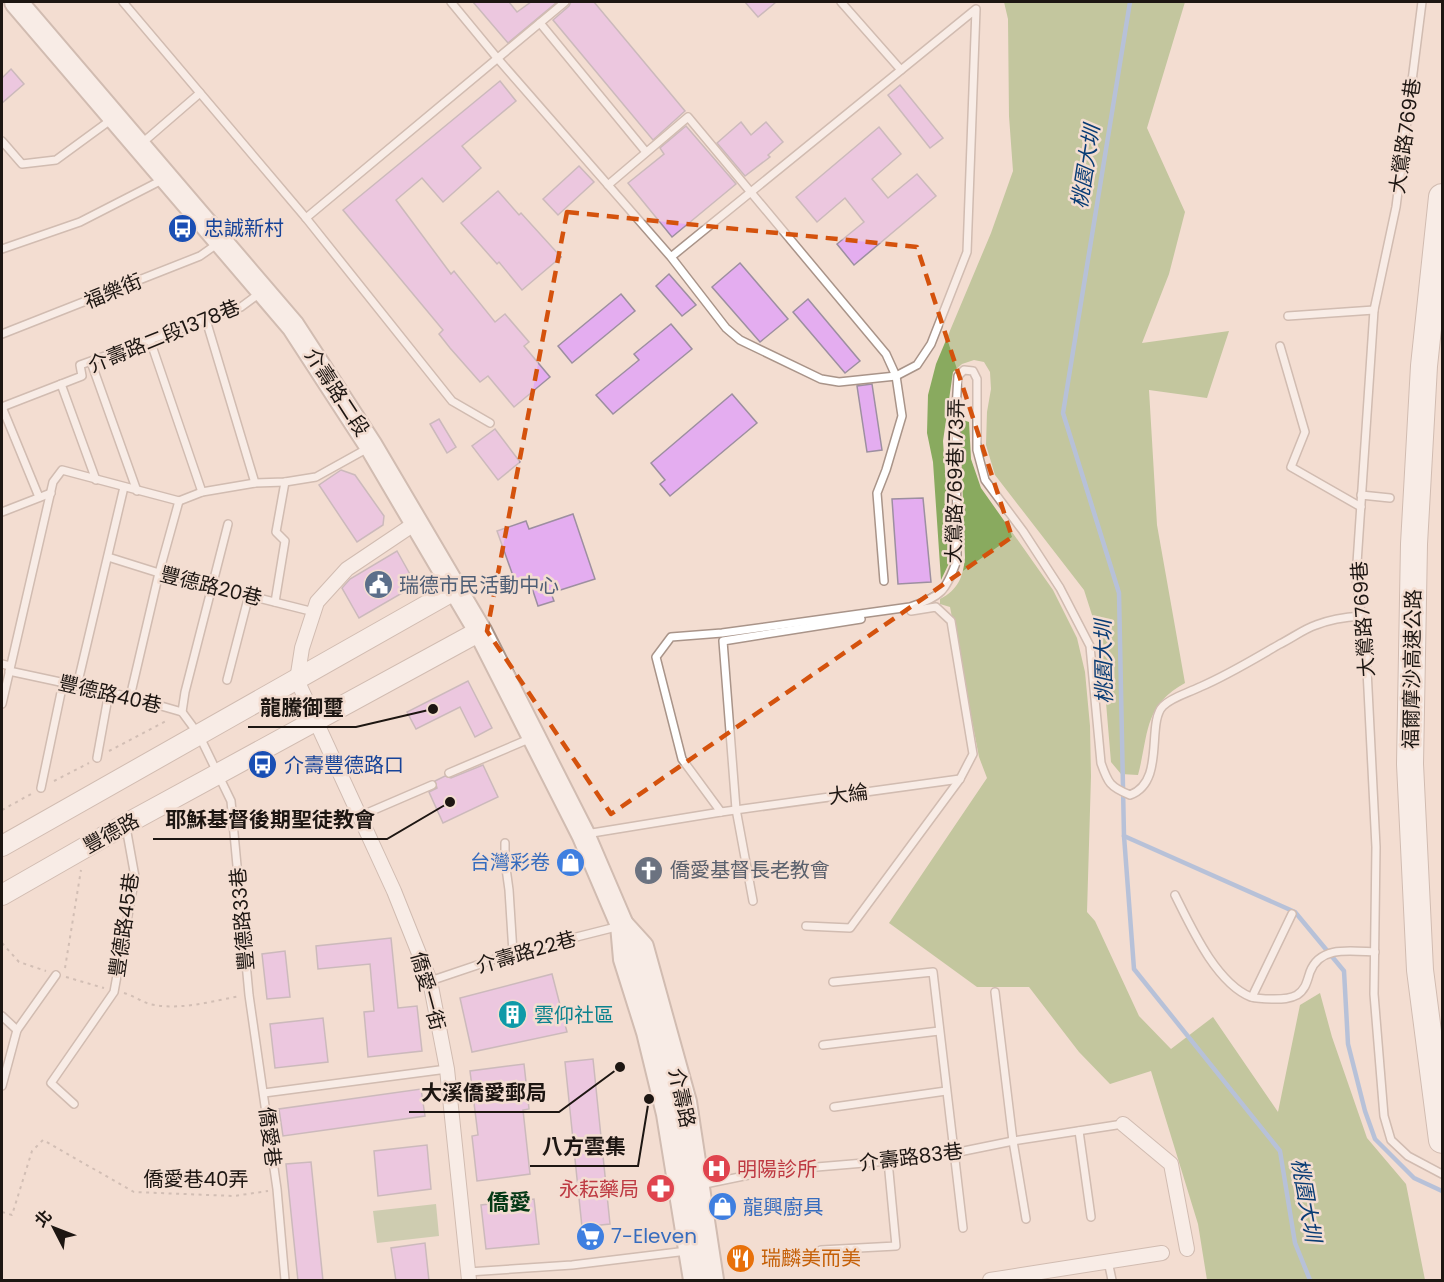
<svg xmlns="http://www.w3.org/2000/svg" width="1444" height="1282" font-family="Poppins,'Noto Sans TC',sans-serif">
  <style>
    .green { fill: #a2b988 }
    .forest { fill: #89aa5f }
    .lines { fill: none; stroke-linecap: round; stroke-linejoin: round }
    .stream { stroke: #70a1e1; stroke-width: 4.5 }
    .building { fill: #e4adf0; stroke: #9d8fa0; stroke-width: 1.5 }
    .lane-casing { stroke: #a99489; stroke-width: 10 }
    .street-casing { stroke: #a99489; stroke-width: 16 }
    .secondary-casing { stroke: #a99489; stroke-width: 22 }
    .primary-casing { stroke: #a99489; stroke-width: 26 }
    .highway-casing { stroke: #a99489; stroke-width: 28 }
    .path { stroke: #ab9a91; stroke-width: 2; stroke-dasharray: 3 4.5; stroke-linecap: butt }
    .lane { stroke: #fff; stroke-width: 7 }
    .street { stroke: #fff; stroke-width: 14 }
    .secondary { stroke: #fff; stroke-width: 20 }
    .primary { stroke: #fff; stroke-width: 22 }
    .highway { stroke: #fff; stroke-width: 26 }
    .marked { fill: none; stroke: #d4520d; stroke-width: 4.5; stroke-dasharray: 12 8; stroke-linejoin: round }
    .labels { text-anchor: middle; stroke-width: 5; stroke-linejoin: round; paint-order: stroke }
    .street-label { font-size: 20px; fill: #1d1612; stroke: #f3ddd1 }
    .transit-label { font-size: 20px; fill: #164399; stroke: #f3ddd1; text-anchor: start }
    .service-label { font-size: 20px; fill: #4e5e75; stroke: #f3ddd1; text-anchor: start }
    .shop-label { font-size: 20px; fill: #366cbe; stroke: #f3ddd1; text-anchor: start }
    .worship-label { font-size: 20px; fill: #5b616d; stroke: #f3ddd1; text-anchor: start }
    .culture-label { font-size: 20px; fill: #0d838f; stroke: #f3ddd1; text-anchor: start }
    .health-label { font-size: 20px; fill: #be3a42; stroke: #f3ddd1; text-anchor: start }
    .food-label { font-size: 20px; fill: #c56008; stroke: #f3ddd1; text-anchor: start }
    .water-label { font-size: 21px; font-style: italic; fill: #093c75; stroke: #f3ddd1 }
    .quarter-label { font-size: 22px; font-weight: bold; fill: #053916; stroke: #f3ddd1 }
    .leader { fill: none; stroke: #1d1612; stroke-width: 2 }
    .callout-dot { fill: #1d1612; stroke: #f3ddd1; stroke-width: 2 }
    .callout-label { font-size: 21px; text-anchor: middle; font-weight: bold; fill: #1d1612; stroke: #f3ddd1; stroke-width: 5; stroke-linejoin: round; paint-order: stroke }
  </style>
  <rect width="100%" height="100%" fill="#f3ddd1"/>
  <polygon class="green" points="436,1204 439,1236 377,1243 373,1211"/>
  <g class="forest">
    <path d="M1004,2H1185L1147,128L1185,212L1169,274L1142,343L1229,331L1207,398L1149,390L1157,525L1185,683C1143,706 1149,734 1138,775L1121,774L1111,762L1101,643L1084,590L995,475L986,445L987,412L991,389L990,372L984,362L974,360L962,364L953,372L943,441L951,559L941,580L933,462L927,433L928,395L936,364L991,233L1013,171L1009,116L1008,19Z"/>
    <path d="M960,419L969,422L971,459L981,488L1053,590L1077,638L1085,672L1090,726L1091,776L1087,912L1095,921L1139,1016L1171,1049L1213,1017L1278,1112L1300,1005L1320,993L1332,1037L1367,1138L1406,1184L1425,1280H1207L1198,1224L1151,1071L1110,1084L1079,1052L1029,987H977L889,923L987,778L979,757L950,607L940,604V599C958,590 963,577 965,558Z"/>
  </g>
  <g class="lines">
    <g class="stream">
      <polyline points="1130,2 1063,413 1119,593 1124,836 1134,969 1280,1151 1295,1243 1310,1280"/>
      <polyline points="1124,836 1295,912 1344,971 1348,1044 1365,1111 1375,1139 1414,1178 1442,1191"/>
    </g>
  </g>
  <g class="building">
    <polygon points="473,2 509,2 517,12 531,2 557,2 508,43"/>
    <polygon points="571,2 594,2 685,111 653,140 553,20 569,6"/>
    <polygon points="745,2 776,2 758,17"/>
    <polygon points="11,69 24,84 2,103 2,78"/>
    <polygon points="500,81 516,101 462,146 481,168 443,202 422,178 396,200 451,274 454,271 495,322 505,314 529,342 524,346 550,377 514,407 488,376 480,382 450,348 439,334 443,330 343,210"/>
    <polygon points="900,85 943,138 930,148 888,95"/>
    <polygon points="741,122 751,135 766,122 783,142 768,155 770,157 745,176 717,143"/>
    <polygon points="686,126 736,184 672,237 628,183 664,154 660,148"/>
    <polygon points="879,127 901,154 872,179 888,198 917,174 936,196 854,265 837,244 864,222 845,198 817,222 796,197"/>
    <polygon points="579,166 594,182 558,215 543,199"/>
    <polygon points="498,191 519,215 521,213 561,257 522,290 499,262 497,264 461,223"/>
    <polygon points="740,263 788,319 760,342 712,287"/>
    <polygon points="669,274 696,305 682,316 656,286"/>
    <polygon points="621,294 635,311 572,363 558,346"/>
    <polygon points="808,299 860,361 845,373 793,312"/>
    <polygon points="671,324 692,349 613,414 596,395 639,360 634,354"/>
    <polygon points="872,384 882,450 867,452 857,386"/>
    <polygon points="732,394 757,423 670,496 660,484 665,480 651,463"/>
    <polygon points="439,419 456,447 447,453 430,424"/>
    <polygon points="495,429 520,462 498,480 472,446"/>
    <polygon points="341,470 355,475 384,516 383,525 357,542 319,485"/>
    <polygon points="923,498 931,582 898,584 892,499"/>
    <polygon points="573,514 595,579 551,593 554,601 538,606 530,582 517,587 497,531 526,521 529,529"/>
    <polygon points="397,551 416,585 359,618 342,588 350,579"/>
    <polygon points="468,681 492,728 475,737 460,707 416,729 407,712"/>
    <polygon points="483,765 498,797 443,823 429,792 437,788 435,781 445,776 451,778"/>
    <polygon points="391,938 398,1008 417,1006 422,1051 368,1057 364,1012 374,1011 370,964 318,969 316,946"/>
    <polygon points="285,951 290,997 267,999 262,954"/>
    <polygon points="552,974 567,1032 472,1052 460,998"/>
    <polygon points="323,1018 328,1062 275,1068 270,1024"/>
    <polygon points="593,1059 610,1224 582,1227 565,1062"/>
    <polygon points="524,1064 529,1109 523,1110 530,1174 477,1181 472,1136 478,1135 470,1071"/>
    <polygon points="421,1089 425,1116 283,1136 279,1109"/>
    <polygon points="427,1145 431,1189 378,1196 374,1151"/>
    <polygon points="311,1162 323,1281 298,1281 286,1164"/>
    <polygon points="534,1199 539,1244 486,1249 481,1205"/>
    <polygon points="425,1243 429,1281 396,1281 391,1248"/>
  </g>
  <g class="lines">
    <defs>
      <g id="lane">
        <polyline points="123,2 306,218 452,401 490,423"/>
        <polyline points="451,2 498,59 671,257 726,328 740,340 821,379 839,382 896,376 917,365 931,344 967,252 976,9 671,257"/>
        <polyline points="841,2 901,70"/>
        <polyline points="1422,2 1396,207 1374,310 1356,578 1366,650 1376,847 1374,994 1384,1116 1391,1140 1408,1156 1442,1174"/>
        <polyline points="540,23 646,152"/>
        <polyline points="2,141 22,164 56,160 112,119"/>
        <polyline points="141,144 200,93"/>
        <polyline points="608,185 688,117 886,354 896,376 902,416 886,470 877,493 884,581"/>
        <polyline points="306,218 565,2"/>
        <polyline points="2,249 80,222 164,179"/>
        <polyline points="1288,316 1374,310"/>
        <polyline points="206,320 255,483"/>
        <polyline points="2,334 200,256 217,244"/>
        <polyline points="150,340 202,492"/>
        <polyline points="1280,346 1305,432 1291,467 1361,507"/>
        <polyline points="91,362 137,491"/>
        <polyline points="61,384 96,480"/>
        <polyline points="2,407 82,376 80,365 241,307 260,293"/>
        <polyline points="2,407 39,497"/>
        <polyline points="1361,495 1390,498"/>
        <polyline points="179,501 202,492 255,483 285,482 316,477 370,447"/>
        <polyline points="2,512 51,493"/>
        <polyline points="108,557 159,573 314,612"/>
        <polyline points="275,602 285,541 276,532 285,482"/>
        <polyline points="2,664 10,666"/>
        <polyline points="9,671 130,697 182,712 199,735 231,801 249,995 277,1189 285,1280"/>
        <polyline points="227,680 249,595"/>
        <polyline points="77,686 124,487"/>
        <polyline points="130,697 159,573 179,501"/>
        <polyline points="2,704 53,482 62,470 179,501"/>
        <polyline points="182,712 185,692 228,524"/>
        <polyline points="97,758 109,692"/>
        <polyline points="449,773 529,739"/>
        <polyline points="41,788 63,683"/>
        <path d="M721,812L682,759L656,657L671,637L722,633L910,607C941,597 946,591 957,560L956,409L958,376L964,370L973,371L977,379V450L985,480L1023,531L1060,588L1090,646L1101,763C1108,783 1110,787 1130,795C1166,782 1146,723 1163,706C1172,697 1188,693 1200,687C1228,675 1254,659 1280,644C1292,638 1304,629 1316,625C1331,619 1346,617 1361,616"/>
        <polyline points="360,816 432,785"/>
        <polyline points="586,834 721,812 960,779"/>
        <polyline points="505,843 505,861 509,890 513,953"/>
        <path d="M1175,895C1191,927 1216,983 1251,997C1258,999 1267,999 1274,999C1282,999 1290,999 1297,995C1306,989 1307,981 1310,972C1320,945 1352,951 1375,952"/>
        <polyline points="753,901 736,809 723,641 861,619"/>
        <polyline points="806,926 850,928 960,779 973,754 951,621 936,607 911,611"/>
        <polyline points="430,981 513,953 620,926"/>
        <polyline points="833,982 933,972 963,1228"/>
        <polyline points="995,992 1013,1141 1026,1219"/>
        <polyline points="1252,997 1292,914"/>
        <polyline points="2,1016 17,1030"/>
        <polyline points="823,1045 939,1031"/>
        <polyline points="2,1086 17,1030 56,975"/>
        <polyline points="264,1093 447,1069"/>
        <polyline points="74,1104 51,1083 114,992 135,877 126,827"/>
        <polyline points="834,1107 946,1091"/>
        <polyline points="1079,1131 1091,1217"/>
        <polyline points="700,1185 769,1171 888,1161 954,1153 1013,1141 1123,1124"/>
        <polyline points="821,1250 896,1246 888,1161"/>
        <polyline points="1108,1261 1112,1280"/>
        <polyline points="468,1272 572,1265 687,1251"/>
      </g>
      <g id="street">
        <polyline points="417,522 347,569 317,602 302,648 297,680 394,891 430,981 447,1069 469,1280"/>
        <polyline points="1123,1124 1171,1164 1187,1249"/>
        <polyline points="990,1280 1162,1253"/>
      </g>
      <g id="secondary">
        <polyline points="2,846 456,589"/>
        <polyline points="2,895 126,824 480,631"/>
      </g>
      <g id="primary">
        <polyline points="16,2 293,326 371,446 480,631 583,834 622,925 625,959 648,1032 668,1114 695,1280"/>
        <polyline points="622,925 642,947 685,1102 712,1280"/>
      </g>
      <polyline id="highway" points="1442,197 1424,366 1414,544 1410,764 1420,970 1442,1140"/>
    </defs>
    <use href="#lane" class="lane-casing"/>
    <use href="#street" class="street-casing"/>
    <use href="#secondary" class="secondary-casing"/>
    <use href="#primary" class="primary-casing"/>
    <use href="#highway" class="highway-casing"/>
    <g class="path">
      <polyline points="109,751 168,720"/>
      <polyline points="54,781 89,763"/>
      <polyline points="2,810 33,793"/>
      <polyline points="2,943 19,962 46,971"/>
      <polyline points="65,968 81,870"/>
      <polyline points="66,977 104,988"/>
      <path d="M124,993C135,996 144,1004 155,1005C182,1010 213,1001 240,996"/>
      <polyline points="2,1212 12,1215 32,1151 43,1140 134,1192 234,1196 268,1191"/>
    </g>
    <use href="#lane" class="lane"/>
    <use href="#street" class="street"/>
    <use href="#secondary" class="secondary"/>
    <use href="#primary" class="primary"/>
    <use href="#highway" class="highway"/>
  </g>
  <path d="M0 0H1444V1282H0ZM567,212L917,247L1012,537L611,814L487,631Z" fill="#f3ddd1" fill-opacity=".55" fill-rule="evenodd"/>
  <path class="marked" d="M567,212L917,247L1012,537L611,814L487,631Z"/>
  <defs>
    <symbol id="bus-disc" viewBox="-11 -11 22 22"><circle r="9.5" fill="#1a4fb4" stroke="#f3ddd1"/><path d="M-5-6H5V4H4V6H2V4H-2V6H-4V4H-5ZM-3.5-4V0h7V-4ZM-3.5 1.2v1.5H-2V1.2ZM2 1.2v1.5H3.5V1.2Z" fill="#fff"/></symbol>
    <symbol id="civic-disc" viewBox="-11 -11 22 22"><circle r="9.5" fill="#5c6f8a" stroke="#f3ddd1"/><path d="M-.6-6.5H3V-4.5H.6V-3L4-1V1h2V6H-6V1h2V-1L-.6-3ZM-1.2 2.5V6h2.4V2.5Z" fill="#fff"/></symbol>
    <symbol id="shop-disc" viewBox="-11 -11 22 22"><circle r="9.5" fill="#3f7fe0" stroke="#f3ddd1"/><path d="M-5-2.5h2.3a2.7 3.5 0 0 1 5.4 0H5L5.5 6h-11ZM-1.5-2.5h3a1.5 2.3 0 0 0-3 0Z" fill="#fff"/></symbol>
    <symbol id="church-disc" viewBox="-11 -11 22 22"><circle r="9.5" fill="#6b7280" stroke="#f3ddd1"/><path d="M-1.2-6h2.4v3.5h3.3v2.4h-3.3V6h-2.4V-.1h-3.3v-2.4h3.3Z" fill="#fff"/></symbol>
    <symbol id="building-disc" viewBox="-11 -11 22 22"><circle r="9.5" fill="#0f9aa8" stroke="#f3ddd1"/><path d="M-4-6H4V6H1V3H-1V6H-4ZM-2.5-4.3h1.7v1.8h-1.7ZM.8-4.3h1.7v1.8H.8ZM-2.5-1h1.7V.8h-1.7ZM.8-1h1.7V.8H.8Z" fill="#fff"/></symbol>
    <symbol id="hospital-disc" viewBox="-11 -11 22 22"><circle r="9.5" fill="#e0444e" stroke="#f3ddd1"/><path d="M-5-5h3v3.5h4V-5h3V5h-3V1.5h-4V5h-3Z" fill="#fff"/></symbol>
    <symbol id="pharmacy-disc" viewBox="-11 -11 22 22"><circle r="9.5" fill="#e0444e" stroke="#f3ddd1"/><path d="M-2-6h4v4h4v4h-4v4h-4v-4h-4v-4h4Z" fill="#fff"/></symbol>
    <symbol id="supermarket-disc" viewBox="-11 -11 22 22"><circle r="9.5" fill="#3f7fe0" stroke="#f3ddd1"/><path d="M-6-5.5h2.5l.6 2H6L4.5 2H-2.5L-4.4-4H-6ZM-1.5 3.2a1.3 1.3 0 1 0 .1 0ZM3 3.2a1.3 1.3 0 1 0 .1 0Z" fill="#fff"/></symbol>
    <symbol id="restaurant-disc" viewBox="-11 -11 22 22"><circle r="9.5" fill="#e8710a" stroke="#f3ddd1"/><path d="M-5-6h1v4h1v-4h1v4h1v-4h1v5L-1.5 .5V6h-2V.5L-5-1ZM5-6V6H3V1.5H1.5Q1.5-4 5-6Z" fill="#fff"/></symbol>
  </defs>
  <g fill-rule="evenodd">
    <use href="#bus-disc" x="166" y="212" width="33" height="33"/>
    <use href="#civic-disc" x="362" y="568" width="33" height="33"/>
    <use href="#bus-disc" x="246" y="748" width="33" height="33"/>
    <use href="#shop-disc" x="554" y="846" width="33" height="33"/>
    <use href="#church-disc" x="632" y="854" width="33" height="33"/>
    <use href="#building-disc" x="496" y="998" width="33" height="33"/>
    <use href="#hospital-disc" x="700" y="1152" width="33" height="33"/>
    <use href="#pharmacy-disc" x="644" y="1172" width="33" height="33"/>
    <use href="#shop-disc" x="706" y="1190" width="33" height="33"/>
    <use href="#supermarket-disc" x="574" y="1220" width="33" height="33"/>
    <use href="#restaurant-disc" x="724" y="1242" width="33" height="33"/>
  </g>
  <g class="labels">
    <g class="street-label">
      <text transform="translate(1405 136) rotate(-82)" y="7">大鶯路769巷</text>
      <text transform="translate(113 291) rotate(-22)" y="7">福樂街</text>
      <text transform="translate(164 336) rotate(-22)" y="7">介壽路二段1378巷</text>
      <text transform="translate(337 392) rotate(57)" y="7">介壽路二段</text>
      <text transform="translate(955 481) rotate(-89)" y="7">大鶯路769巷173弄</text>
      <text transform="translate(211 586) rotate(14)" y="7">豐德路20巷</text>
      <text transform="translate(1363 619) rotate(-94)" y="7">大鶯路769巷</text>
      <text transform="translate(1412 669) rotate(-89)" y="7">福爾摩沙高速公路</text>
      <text transform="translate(110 694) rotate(13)" y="7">豐德路40巷</text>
      <text transform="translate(848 794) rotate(-8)" y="7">大綸</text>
      <text transform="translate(111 833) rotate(-29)" y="7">豐德路</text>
      <text transform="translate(242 919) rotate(-95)" y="7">豐德路33巷</text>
      <text transform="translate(124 925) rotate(-82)" y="7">豐德路45巷</text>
      <text transform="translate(526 952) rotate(-16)" y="7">介壽路22巷</text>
      <text transform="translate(428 991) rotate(75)" y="7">僑愛一街</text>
      <text transform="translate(682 1098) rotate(78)" y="7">介壽路</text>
      <text transform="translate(270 1137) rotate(83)" y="7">僑愛巷</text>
      <text transform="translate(911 1157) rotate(-7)" y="7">介壽路83巷</text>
      <text x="196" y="1186">僑愛巷40弄</text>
    </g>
    <g class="transit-label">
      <text x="204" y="235">忠誠新村</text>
      <text x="284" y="772">介壽豐德路口</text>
    </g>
    <g class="service-label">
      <text x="399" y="592">瑞德市民活動中心</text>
    </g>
    <g class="shop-label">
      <text x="550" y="869" text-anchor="end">台灣彩卷</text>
      <text x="743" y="1214">龍興廚具</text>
      <text x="611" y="1243">7-Eleven</text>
    </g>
    <g class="worship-label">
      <text x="670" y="877">僑愛基督長老教會</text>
    </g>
    <g class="culture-label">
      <text x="534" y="1022">雲仰社區</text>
    </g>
    <g class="health-label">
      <text x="737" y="1176">明陽診所</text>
      <text x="639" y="1196" text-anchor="end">永耘藥局</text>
    </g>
    <g class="food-label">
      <text x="761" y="1265">瑞麟美而美</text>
    </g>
    <g class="water-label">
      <text transform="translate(1086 167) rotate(-81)" y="7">桃園大圳</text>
      <text transform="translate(1104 662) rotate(-91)" y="7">桃園大圳</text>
      <text transform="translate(1306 1200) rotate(80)" y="7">桃園大圳</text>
    </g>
    <g class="quarter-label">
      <text x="509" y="1210">僑愛</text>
    </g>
  </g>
  <path class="leader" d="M433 709L356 727H248M450 802L387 839H153M620 1067L559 1112H409M649 1099L638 1166H530"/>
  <g class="callout-dot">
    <circle cx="433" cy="709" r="6"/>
    <circle cx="450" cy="802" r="6"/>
    <circle cx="620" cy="1067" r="6"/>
    <circle cx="649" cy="1099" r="6"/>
  </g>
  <g class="callout-label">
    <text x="302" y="715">龍騰御璽</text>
    <text x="270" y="827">耶穌基督後期聖徒教會</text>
    <text x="484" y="1100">大溪僑愛郵局</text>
    <text x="584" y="1154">八方雲集</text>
  </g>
  <rect width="1444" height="1282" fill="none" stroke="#1d1612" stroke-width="6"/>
  <g transform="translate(54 1228) rotate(312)" stroke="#f3ddd1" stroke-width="4.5" paint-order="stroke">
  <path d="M0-4.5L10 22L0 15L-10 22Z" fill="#1d1612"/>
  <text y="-9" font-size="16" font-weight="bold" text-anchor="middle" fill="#1d1612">北</text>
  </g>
</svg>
